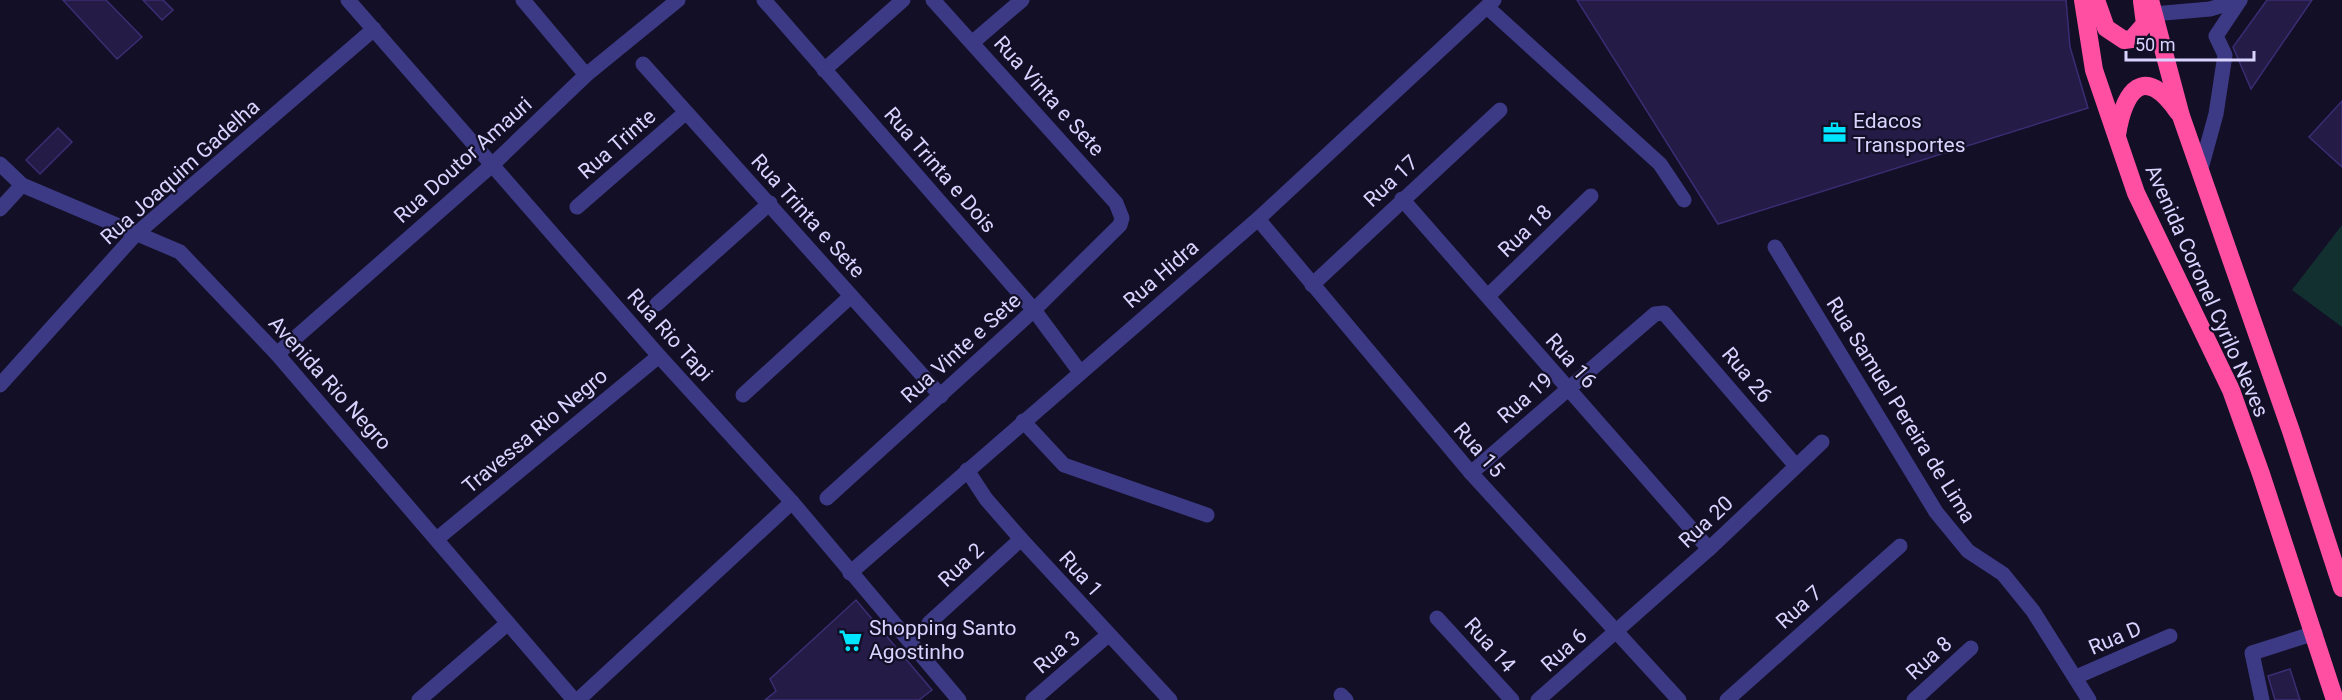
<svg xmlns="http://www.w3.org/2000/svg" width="2342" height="700" font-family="Roboto,sans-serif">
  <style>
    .green { fill: #12302f }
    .building { fill: #241b47; stroke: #3b2d73; stroke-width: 1.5 }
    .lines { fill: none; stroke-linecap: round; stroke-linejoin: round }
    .minor { stroke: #3d3a85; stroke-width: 15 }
    .highway { stroke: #ff4fa3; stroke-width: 18 }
    .labels { text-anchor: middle; stroke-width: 4.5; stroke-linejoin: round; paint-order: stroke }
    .street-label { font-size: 21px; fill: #d9d4ff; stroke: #130f26 }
    .poi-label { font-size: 21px; fill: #d9d4ff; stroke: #130f26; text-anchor: start }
  </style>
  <rect width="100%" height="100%" fill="#130f26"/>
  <polygon class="green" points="2342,225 2342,327 2292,290"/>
  <g class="building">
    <polygon points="63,0 106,0 142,37 117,59"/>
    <polygon points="143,0 163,0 173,10 162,20"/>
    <polygon points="1577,0 2066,0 2070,47 2088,108 1718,224"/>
    <polygon points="2267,0 2312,0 2251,89 2233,47"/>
    <polygon points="2342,101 2342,167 2309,137"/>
    <polygon points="58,128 72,142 40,174 26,160"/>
    <polygon points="856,600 932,690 919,700 765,700 776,691 770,679"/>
    <polygon points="2290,669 2300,700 2275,700 2268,676"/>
  </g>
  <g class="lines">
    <g class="minor">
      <polyline points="348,0 659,356 792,502 959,700"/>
      <polyline points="523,0 586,75"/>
      <polyline points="764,0 1034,310 1080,372"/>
      <polyline points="1487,7 1660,164 1684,200"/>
      <polyline points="2153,14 2210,9 2240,0"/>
      <polyline points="973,42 1022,0"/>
      <polyline points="643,64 941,396"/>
      <polyline points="824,70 903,0"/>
      <polyline points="0,164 22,185 180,252 277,354 574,700"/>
      <polyline points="2200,172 2216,114 2225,55 2216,36 2240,0"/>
      <polyline points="1402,199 1709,549"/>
      <polyline points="577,207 685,113"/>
      <polyline points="0,209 22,185"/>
      <polyline points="1258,219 1471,473 1679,700"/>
      <polyline points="1775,247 1936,512 1968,551 2003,574 2033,611 2089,700"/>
      <polyline points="1312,285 1500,110"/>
      <polyline points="1488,296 1591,196"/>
      <polyline points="657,304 770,203"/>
      <polyline points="277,354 492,165 586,75 678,0"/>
      <polyline points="0,385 135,235 374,29"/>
      <polyline points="743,395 851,296"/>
      <polyline points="1023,421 1064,465 1207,515"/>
      <polyline points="967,470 986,499 1021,539 1170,700"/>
      <polyline points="1471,473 1655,314 1664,313 1796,466"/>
      <polyline points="827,498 1034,310 1120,225 1122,218 1116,203 933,0"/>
      <polyline points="438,538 659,356"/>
      <polyline points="850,573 1258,219 1494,0"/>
      <polyline points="1437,618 1512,700"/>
      <polyline points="929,623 1021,539"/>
      <polyline points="2076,677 2170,636"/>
      <polyline points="1341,695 1346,700"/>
      <polyline points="419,700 508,623"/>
      <polyline points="578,700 792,502"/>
      <polyline points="1033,700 1108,635"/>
      <polyline points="1538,700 1709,549 1822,442"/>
      <polyline points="1727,700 1900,546"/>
      <polyline points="1914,700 1971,648"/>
      <polyline points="2262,700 2252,653 2315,633"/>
    </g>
    <g class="highway">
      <polyline points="2083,0 2094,70 2136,193 2231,390 2261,474 2335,700"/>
      <polyline points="2096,0 2106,28 2124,40 2132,39 2145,24 2142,1"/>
      <polyline points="2150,0 2181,116 2291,431 2342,588"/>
      <path d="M2117,135C2124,90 2144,63 2178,112"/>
    </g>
  </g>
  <defs>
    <symbol id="office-bare" viewBox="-9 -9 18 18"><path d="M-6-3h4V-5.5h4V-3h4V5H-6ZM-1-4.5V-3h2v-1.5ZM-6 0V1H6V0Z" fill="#00e5ff" stroke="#130f26" stroke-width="2.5" paint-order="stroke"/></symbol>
    <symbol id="supermarket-bare" viewBox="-9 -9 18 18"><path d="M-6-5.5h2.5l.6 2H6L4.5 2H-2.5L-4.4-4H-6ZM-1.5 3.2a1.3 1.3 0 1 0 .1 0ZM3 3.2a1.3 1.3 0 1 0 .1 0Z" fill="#00e5ff" stroke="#130f26" stroke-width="2.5" paint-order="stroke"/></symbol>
  </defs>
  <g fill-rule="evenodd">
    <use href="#office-bare" x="1818" y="116" width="33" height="33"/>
    <use href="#supermarket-bare" x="834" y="624" width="33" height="33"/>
  </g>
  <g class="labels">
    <g class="street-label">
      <text transform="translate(1049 96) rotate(48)" y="7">Rua Vinta e Sete</text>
      <text transform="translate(617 144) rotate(-41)" y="7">Rua Trinte</text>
      <text transform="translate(463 160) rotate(-42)" y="7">Rua Doutor Amauri</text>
      <text transform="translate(940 170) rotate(49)" y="7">Rua Trinta e Dois</text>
      <text transform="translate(180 172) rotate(-42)" y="7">Rua Joaquim Gadelha</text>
      <text transform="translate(1391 181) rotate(-43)" y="7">Rua 17</text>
      <text transform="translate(808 216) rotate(48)" y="7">Rua Trinta e Sete</text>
      <text transform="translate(1525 231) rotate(-44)" y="7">Rua 18</text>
      <text transform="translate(1161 274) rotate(-41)" y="7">Rua Hidra</text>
      <text transform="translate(2207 291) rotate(66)" y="7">Avenida Coronel Cyrilo Neves</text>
      <text transform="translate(670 335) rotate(48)" y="7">Rua Rio Tapi</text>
      <text transform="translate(961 348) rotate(-42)" y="7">Rua Vinte e Sete</text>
      <text transform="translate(1571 361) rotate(49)" y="7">Rua 16</text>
      <text transform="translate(1747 375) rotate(50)" y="7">Rua 26</text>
      <text transform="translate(330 383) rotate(48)" y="7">Avenida Rio Negro</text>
      <text transform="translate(1525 398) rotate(-41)" y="7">Rua 19</text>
      <text transform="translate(1901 410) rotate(58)" y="7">Rua Samuel Pereira de Lima</text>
      <text transform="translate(535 431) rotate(-40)" y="7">Travessa Rio Negro</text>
      <text transform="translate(1479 450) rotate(49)" y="7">Rua 15</text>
      <text transform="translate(1706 522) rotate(-43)" y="7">Rua 20</text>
      <text transform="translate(961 565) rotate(-43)" y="7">Rua 2</text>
      <text transform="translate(1081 574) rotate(48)" y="7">Rua 1</text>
      <text transform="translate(1799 607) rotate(-42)" y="7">Rua 7</text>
      <text transform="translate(2115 638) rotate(-23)" y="7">Rua D</text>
      <text transform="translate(1490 645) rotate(48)" y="7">Rua 14</text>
      <text transform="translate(1564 650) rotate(-42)" y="7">Rua 6</text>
      <text transform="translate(1057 652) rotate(-41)" y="7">Rua 3</text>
      <text transform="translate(1929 658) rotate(-42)" y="7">Rua 8</text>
    </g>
    <g class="poi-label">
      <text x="1853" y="128">Edacos<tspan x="1853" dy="24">Transportes</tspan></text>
      <text x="869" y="635">Shopping Santo<tspan x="869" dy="24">Agostinho</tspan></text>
    </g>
  </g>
  <path d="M2126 51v9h128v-9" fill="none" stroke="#d9d4ff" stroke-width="3"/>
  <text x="2135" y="51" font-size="18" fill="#d9d4ff" stroke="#130f26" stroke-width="4.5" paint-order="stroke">50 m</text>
</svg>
